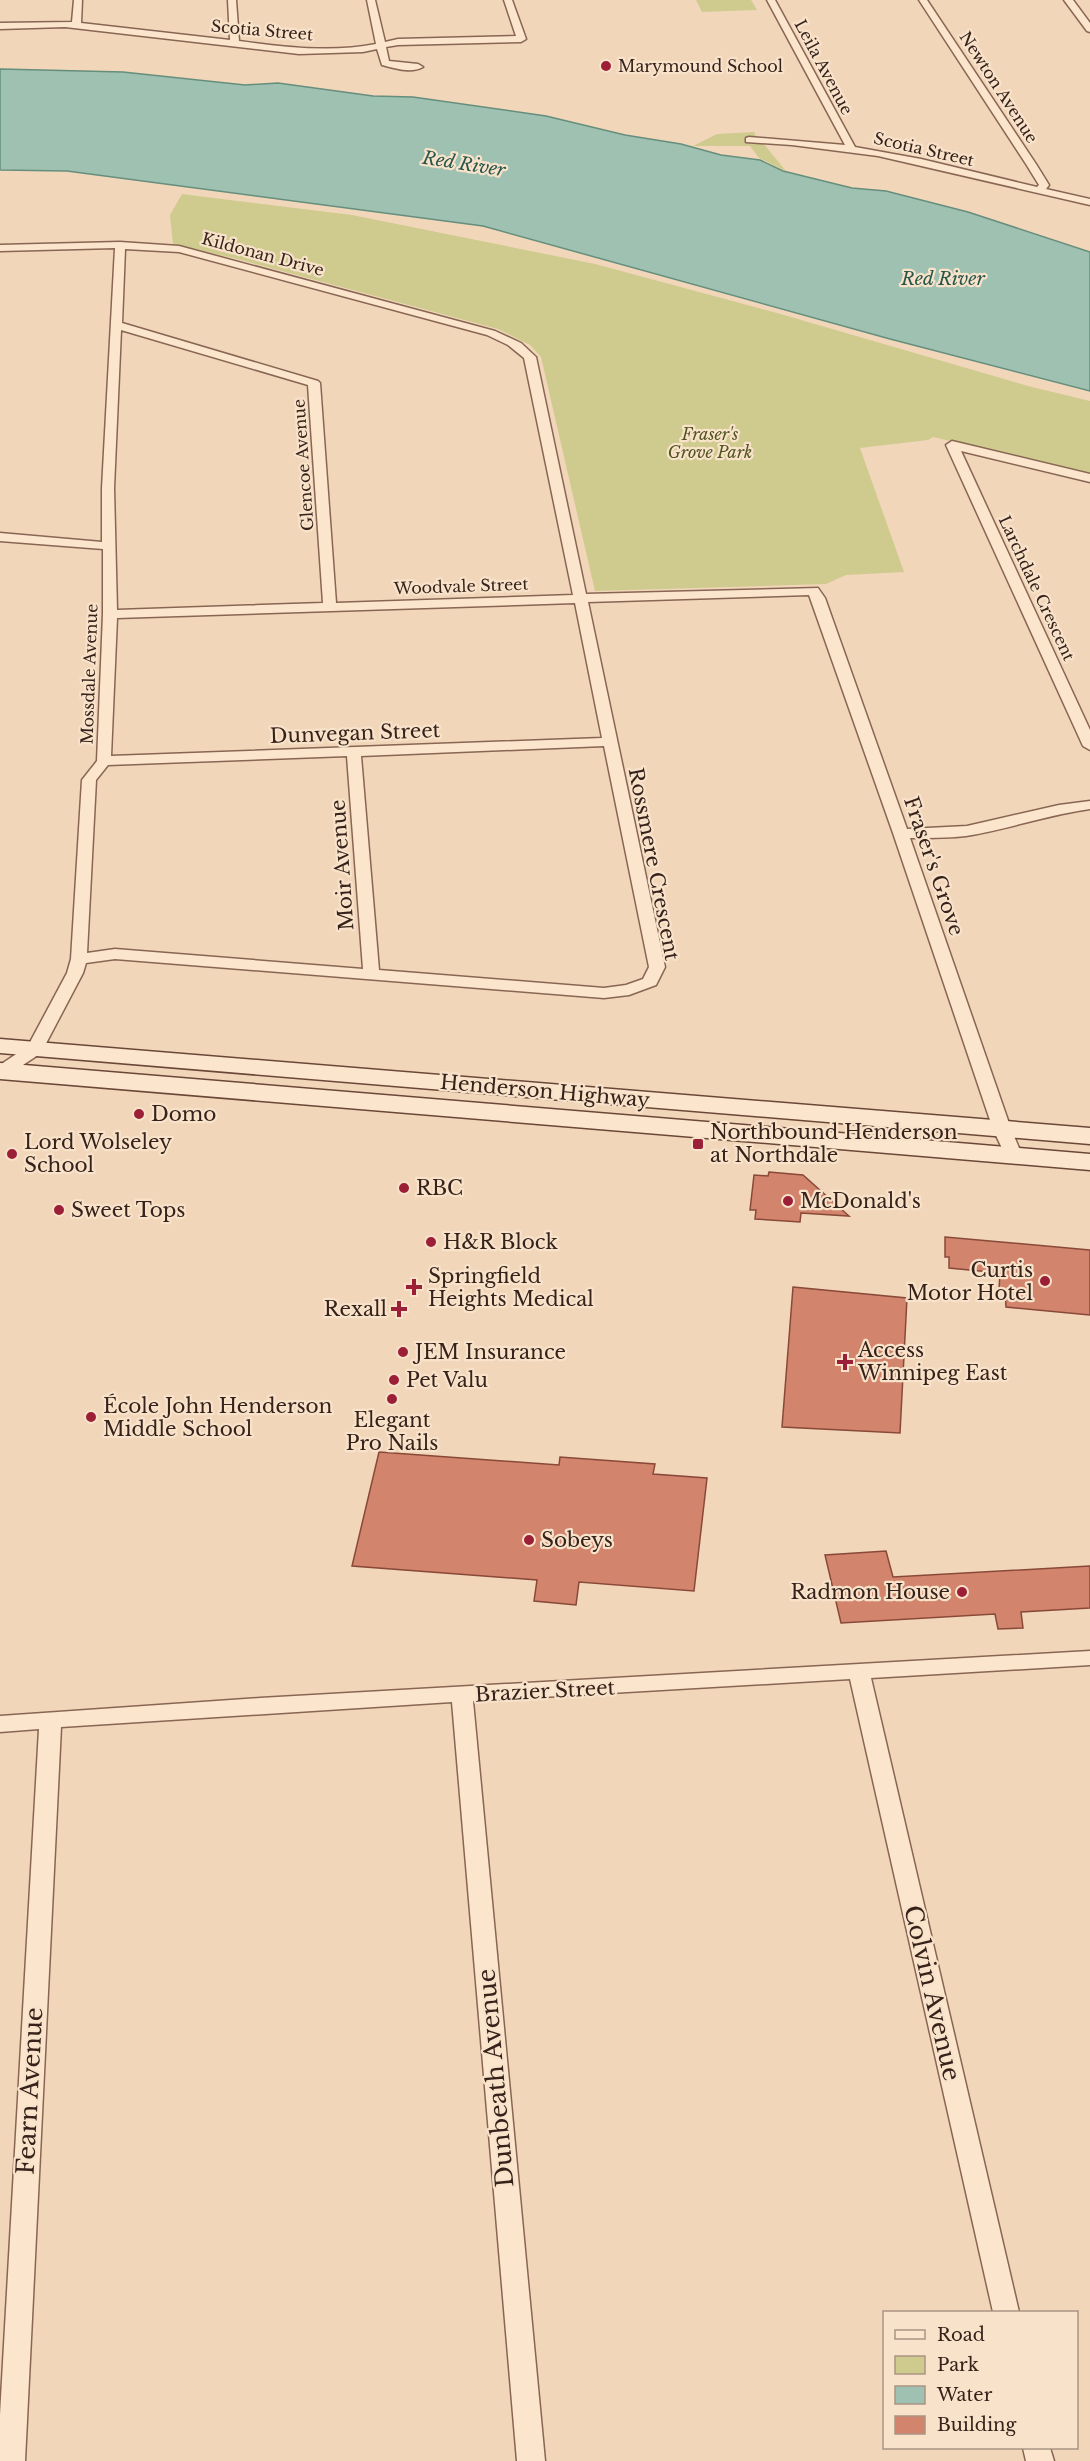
<svg xmlns="http://www.w3.org/2000/svg" width="1090" height="2461" font-family="'Libre Baskerville',serif">
  <style>
    .green { fill: #cfcb8e }
    .water { fill: #9fc1b1; stroke: #668e7d; stroke-width: 1.5 }
    .building { fill: #d2846d; stroke: #894938; stroke-width: 1.5 }
    .lines { fill: none; stroke-linecap: round; stroke-linejoin: round }
    .minor-casing { stroke: #886653; stroke-width: 3 }
    .secondary-casing { stroke: #6a4737; stroke-width: 3 }
    .minor { fill: #fbe5cd; fill-rule: evenodd }
    .secondary { fill: #fbe5cd; fill-rule: evenodd }
    .poi-dot { fill: #9b1f37; stroke: #f8e2ca; stroke-width: 2 }
    .labels { text-anchor: middle; stroke-width: 4.5; stroke-linejoin: round; paint-order: stroke }
    .far-street-label { font-size: 16px; fill: #36221a; stroke: #f8e2ca }
    .far-poi-label { font-size: 16px; fill: #36221a; stroke: #f8e2ca; text-anchor: start }
    .far-park-label { font-size: 16px; font-style: italic; fill: #50541f; stroke: #f8e2ca }
    .far-water-label { font-size: 18px; font-style: italic; fill: #27574b; stroke: #f8e2ca }
    .street-label { font-size: 20px; fill: #36221a; stroke: #f8e2ca }
    .poi-label { font-size: 20px; fill: #36221a; stroke: #f8e2ca; text-anchor: start }
    .near-street-label { font-size: 24px; fill: #36221a; stroke: #f8e2ca }
  </style>
  <rect width="100%" height="100%" fill="#f1d6ba"/>
  <g class="green">
    <polygon points="696,0 751,0 757,10 702,12"/>
    <polygon points="754,132 756,136 744,137 747,143 763,143 786,171 759,158 750,146 693,146 717,134"/>
    <polygon points="182,194 352,215 595,264 777,313 1028,386 1090,401 1090,474 933,437 928,440 860,448 904,572 846,575 826,584 595,591 541,357 530,345 498,329 237,259 173,244 170,215"/>
  </g>
  <polygon class="water" points="0,69 123,72 245,85 278,83 373,96 413,97 546,116 625,135 681,144 721,155 760,160 783,171 852,188 886,191 968,212 1090,252 1090,391 890,339 483,226 67,171 0,170"/>
  <g class="building">
    <polygon points="769,1172 803,1175 849,1216 801,1213 800,1222 755,1219 756,1210 750,1210 754,1175 768,1176"/>
    <polygon points="945,1237 1090,1250 1090,1315 1006,1307 1005,1291 999,1290 1000,1273 949,1268 949,1257 945,1257"/>
    <polygon points="793,1287 907,1298 900,1433 782,1427"/>
    <polygon points="379,1452 559,1465 560,1457 655,1464 653,1474 707,1478 694,1591 579,1582 576,1605 534,1601 537,1580 352,1566"/>
    <polygon points="886,1551 893,1577 1090,1566 1090,1608 1021,1612 1023,1628 998,1629 995,1614 841,1623 825,1555"/>
  </g>
  <g class="lines">
    <defs>
      <g id="minor">
        <path d="M74,0H82L81,23L230,40L228,0H236L239,41C284,47 331,53 376,44L367,0H375L385,42L398,39L516,36L504,0H512L526,39L521,42L398,45L386,47L389,61L418,64L423,67C411,74 394,68 382,65L377,49L363,52L299,54L65,27L0,29V23L72,22Z"/>
        <polygon points="767,0 775,0 855,147 921,159 1037,187 1039,185 1026,164 919,0 927,0 1036,164 1049,185 1046,189 1090,199 1090,205 878,156 792,145 746,142 746,138 749,137 845,145"/>
        <polygon points="1064,0 1073,0 1090,23 1090,32 1087,31"/>
        <path d="M120,242L179,246L495,331L521,343L536,357L586,594L818,588L825,598L907,829L967,826L1059,805L1090,801V809C1048,815 1008,829 966,836C948,838 929,838 910,838L1011,1129L1022,1155L1019,1159H1007L993,1129L893,833L809,595L588,602L665,967L656,985L629,995L604,998L115,959L86,963L83,973L41,1053L8,1075L0,1076V1065L28,1046L67,973L71,959L82,780L97,761L103,614V549L0,541V533L102,542V488L115,248L0,251V245ZM125,249L179,252L487,335L508,345L524,358L573,595L336,603L320,383L318,381L122,323ZM121,330L308,385L323,603L117,610L114,488ZM575,603L602,738L111,756L117,618ZM604,746L649,967L643,979L626,985L604,988L379,970L361,756ZM347,756L363,969L115,949L87,953L96,780L108,765Z"/>
        <polygon points="952,441 1090,474 1090,482 961,451 1090,730 1090,750 1083,746 946,445"/>
        <polygon points="1090,1651 1090,1665 871,1678 1019,2312 993,2312 850,1679 473,1701 545,2461 517,2461 452,1702 61,1727 25,2461 0,2461 0,2415 39,1729 0,1732 0,1716 260,1698"/>
        <polygon points="1023,2448 1050,2448 1054,2461 1026,2461"/>
      </g>
      <g id="secondary">
        <polygon points="0,1039 1090,1128 1090,1144 0,1053"/>
        <polygon points="0,1063 1090,1154 1090,1170 0,1079"/>
      </g>
    </defs>
    <use href="#minor" class="minor-casing"/>
    <use href="#secondary" class="secondary-casing"/>
    <use href="#minor" class="minor"/>
    <use href="#secondary" class="secondary"/>
  </g>
  <g class="poi-dot">
    <circle cx="606" cy="66" r="6"/>
    <circle cx="139" cy="1114" r="6"/>
    <rect x="692" y="1138" width="12" height="12" rx="3"/>
    <circle cx="12" cy="1154" r="6"/>
    <circle cx="404" cy="1188" r="6"/>
    <circle cx="788" cy="1201" r="6"/>
    <circle cx="59" cy="1210" r="6"/>
    <circle cx="431" cy="1242" r="6"/>
    <circle cx="1045" cy="1281" r="6"/>
    <path d="M411 1278h6v6h6v6h-6v6h-6v-6h-6v-6h6z"/>
    <path d="M396 1300h6v6h6v6h-6v6h-6v-6h-6v-6h6z"/>
    <circle cx="403" cy="1352" r="6"/>
    <path d="M842 1353h6v6h6v6h-6v6h-6v-6h-6v-6h6z"/>
    <circle cx="394" cy="1380" r="6"/>
    <circle cx="392" cy="1399" r="6"/>
    <circle cx="91" cy="1417" r="6"/>
    <circle cx="529" cy="1540" r="6"/>
    <circle cx="962" cy="1592" r="6"/>
  </g>
  <g class="labels">
    <g class="far-street-label">
      <text transform="translate(262 30) rotate(5)" y="6">Scotia Street</text>
      <text transform="translate(824 67) rotate(62)" y="6">Leila Avenue</text>
      <text transform="translate(999 87) rotate(57)" y="6">Newton Avenue</text>
      <text transform="translate(924 149) rotate(13)" y="6">Scotia Street</text>
      <text transform="translate(263 254) rotate(15)" y="6">Kildonan Drive</text>
      <text transform="translate(303 465) rotate(-94)" y="6">Glencoe Avenue</text>
      <text transform="translate(461 586) rotate(-2)" y="6">Woodvale Street</text>
      <text transform="translate(1037 588) rotate(65)" y="6">Larchdale Crescent</text>
      <text transform="translate(89 674) rotate(-88)" y="6">Mossdale Avenue</text>
    </g>
    <g class="far-poi-label">
      <text x="618" y="72">Marymound School</text>
    </g>
    <g class="far-park-label">
      <text x="710" y="440">Fraser's<tspan x="710" dy="18">Grove Park</tspan></text>
    </g>
    <g class="far-water-label">
      <text transform="translate(464 164) rotate(9)" y="6">Red River</text>
      <text x="943" y="285">Red River</text>
    </g>
    <g class="street-label">
      <text transform="translate(355 733) rotate(-2)" y="7">Dunvegan Street</text>
      <text transform="translate(654 864) rotate(79)" y="7">Rossmere Crescent</text>
      <text transform="translate(342 865) rotate(-94)" y="7">Moir Avenue</text>
      <text transform="translate(934 866) rotate(71)" y="7">Fraser's Grove</text>
      <text transform="translate(545 1091) rotate(5)" y="7">Henderson Highway</text>
      <text transform="translate(545 1691) rotate(-3)" y="7">Brazier Street</text>
    </g>
    <g class="poi-label">
      <text x="151" y="1121">Domo</text>
      <text x="710" y="1139">Northbound Henderson<tspan x="710" dy="23">at Northdale</tspan></text>
      <text x="24" y="1149">Lord Wolseley<tspan x="24" dy="23">School</tspan></text>
      <text x="416" y="1195">RBC</text>
      <text x="800" y="1208">McDonald's</text>
      <text x="71" y="1217">Sweet Tops</text>
      <text x="443" y="1249">H&amp;R Block</text>
      <text x="1033" y="1277" text-anchor="end">Curtis<tspan x="1033" dy="23">Motor Hotel</tspan></text>
      <text x="428" y="1283">Springfield<tspan x="428" dy="23">Heights Medical</tspan></text>
      <text x="387" y="1316" text-anchor="end">Rexall</text>
      <text x="858" y="1357">Access<tspan x="858" dy="23">Winnipeg East</tspan></text>
      <text x="415" y="1359">JEM Insurance</text>
      <text x="406" y="1387">Pet Valu</text>
      <text x="103" y="1413">École John Henderson<tspan x="103" dy="23">Middle School</tspan></text>
      <text x="392" y="1427" text-anchor="middle">Elegant<tspan x="392" dy="23">Pro Nails</tspan></text>
      <text x="541" y="1547">Sobeys</text>
      <text x="950" y="1599" text-anchor="end">Radmon House</text>
    </g>
    <g class="near-street-label">
      <text transform="translate(932 1993) rotate(77)" y="8">Colvin Avenue</text>
      <text transform="translate(496 2078) rotate(-95)" y="8">Dunbeath Avenue</text>
      <text transform="translate(30 2091) rotate(-87)" y="8">Fearn Avenue</text>
    </g>
  </g>
  <rect x="883" y="2311" width="195" height="138" fill="#f8e2ca" stroke="#aa9584" stroke-width="1.5"/>
  <rect x="895" y="2330" width="30" height="9" fill="#fbe5cd" stroke="#aa9584" stroke-width="1.5"/>
  <text x="937" y="2341" font-size="18" fill="#36221a">Road</text>
  <rect x="895" y="2356" width="30" height="18" fill="#cfcb8e" stroke="#aa9584" stroke-width="1.5"/>
  <text x="937" y="2371" font-size="18" fill="#36221a">Park</text>
  <rect x="895" y="2386" width="30" height="18" fill="#9fc1b1" stroke="#aa9584" stroke-width="1.5"/>
  <text x="937" y="2401" font-size="18" fill="#36221a">Water</text>
  <rect x="895" y="2416" width="30" height="18" fill="#d2846d" stroke="#aa9584" stroke-width="1.5"/>
  <text x="937" y="2431" font-size="18" fill="#36221a">Building</text>
</svg>
